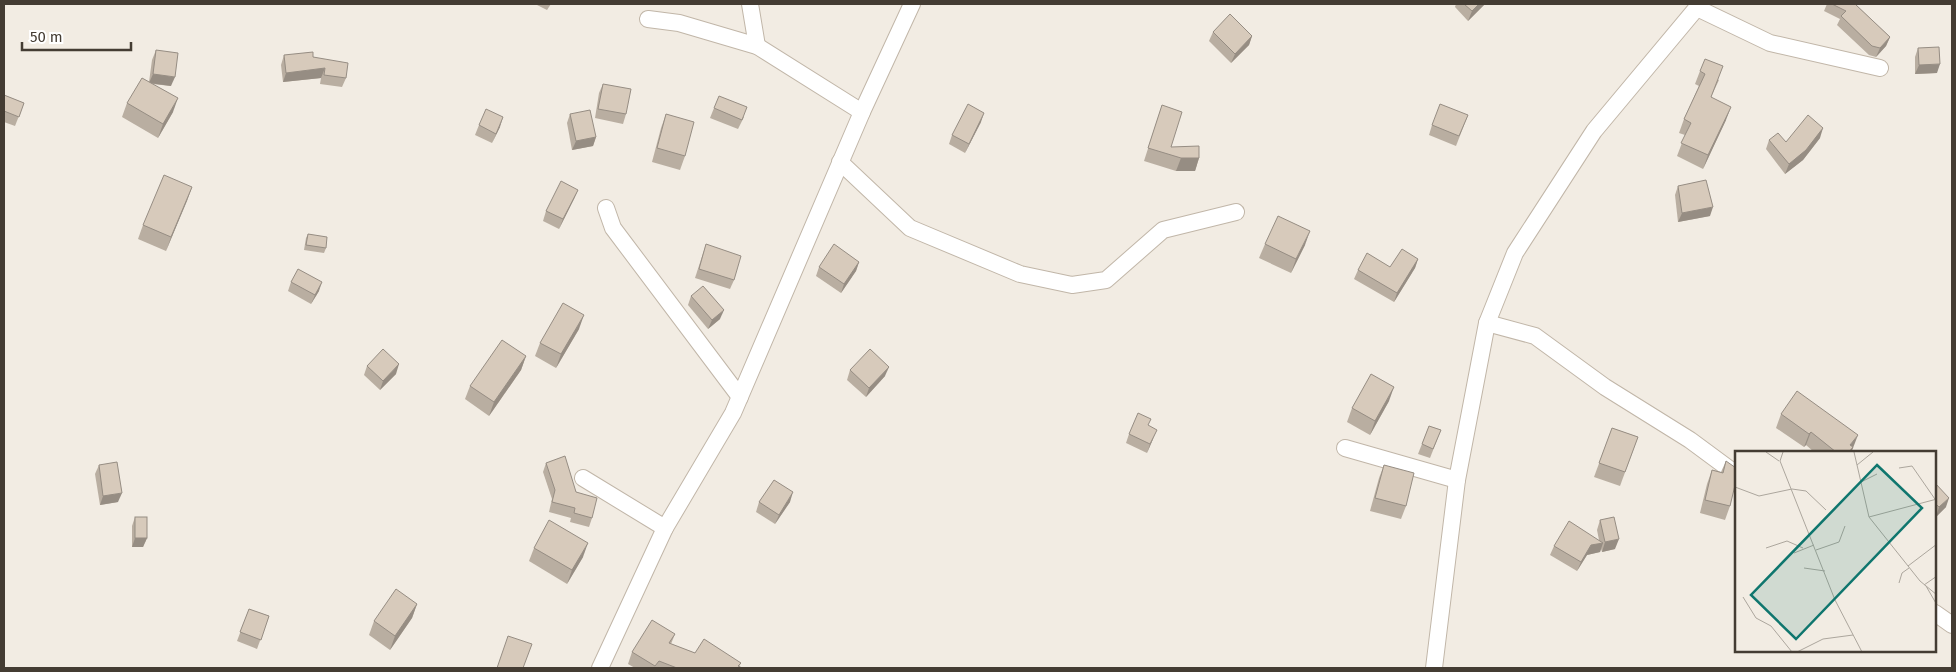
<svg xmlns="http://www.w3.org/2000/svg" width="1956" height="672" font-family="'Fira Sans',sans-serif">
  <style>
    .lines { fill: none; stroke-linecap: round; stroke-linejoin: round }
    .minor-casing { stroke: #c1b6a8; stroke-width: 18 }
    .minor { stroke: #fff; stroke-width: 16 }
    .wall { fill: #b9aea1 }
    .shaded-wall { fill: #968d83 }
    .building { fill: #d7cabb; stroke: #968d83 }
    .inset-road { fill: none; stroke: #aca69d; stroke-width: 1 }
    .view { fill: #0f766e; fill-opacity: 0.15; stroke: #0f766e; stroke-width: 2.5 }
    .inset-edge { fill: none; stroke: #443c33; stroke-width: 2.5 }
  </style>
  <rect width="100%" height="100%" fill="#f2ece3"/>
  <g class="lines">
    <defs>
      <g id="minor">
        <polyline points="750,4 757,46"/>
        <polyline points="1697,8 1770,43 1880,68"/>
        <polyline points="648,19 679,23 757,46 862,112"/>
        <polyline points="840,162 910,228 1020,274 1072,285 1106,280 1163,230 1236,212"/>
        <polyline points="606,208 613,228 740,397"/>
        <polyline points="1487,323 1535,336 1605,387 1690,440 1736,474"/>
        <polyline points="1345,448 1457,480"/>
        <polyline points="583,478 665,528"/>
        <polyline points="1935,613 1952,625"/>
        <polyline points="600,668 665,528 733,413 862,112 912,4"/>
        <polyline points="1434,668 1457,480 1487,323 1515,253 1594,131 1700,4"/>
      </g>
    </defs>
    <use href="#minor" class="minor-casing"/>
    <use href="#minor" class="minor"/>
  </g>
  <g class="wall">
    <polygon points="535,4 551,4 547,10"/>
    <polygon points="1456,4 1485,4 1468,21 1455,7"/>
    <polygon points="1827,4 1855,4 1890,37 1886,46 1876,57 1869,55 1837,25 1840,19 1824,11"/>
    <polygon points="1213,32 1252,36 1249,45 1231,63 1209,41"/>
    <polygon points="1918,48 1937,73 1915,74 1915,57"/>
    <polygon points="156,50 171,86 152,84 173,112 158,138 122,117 127,103 149,82 152,60"/>
    <polygon points="284,55 313,57 346,78 342,87 320,84 321,78 283,82 281,65"/>
    <polygon points="1700,71 1719,80 1711,97 1726,120 1703,169 1677,156 1685,135 1679,133 1684,119 1699,86 1695,84"/>
    <polygon points="603,84 626,114 623,124 595,118 599,93"/>
    <polygon points="4,95 24,103 15,126 4,122"/>
    <polygon points="1162,105 1171,147 1199,158 1195,171 1176,171 1144,161"/>
    <polygon points="714,108 744,117 738,129 710,118"/>
    <polygon points="570,114 596,137 593,146 572,150 567,123"/>
    <polygon points="666,114 685,156 680,170 652,162 661,128"/>
    <polygon points="1468,115 1456,146 1429,135 1432,125"/>
    <polygon points="981,122 965,153 949,144 952,135"/>
    <polygon points="479,125 500,127 492,143 475,135"/>
    <polygon points="1820,138 1803,160 1785,174 1766,149 1769,140 1786,142"/>
    <polygon points="1678,186 1710,216 1678,222 1675,195"/>
    <polygon points="192,187 166,251 138,239 143,225"/>
    <polygon points="578,190 574,199 559,229 543,221 546,211"/>
    <polygon points="308,234 326,248 324,253 304,250 306,238"/>
    <polygon points="706,244 734,280 730,289 695,278"/>
    <polygon points="1265,244 1305,245 1291,273 1259,258"/>
    <polygon points="1418,259 1415,268 1394,302 1354,279 1358,270 1390,267"/>
    <polygon points="859,262 856,271 841,293 816,276 819,267"/>
    <polygon points="291,282 319,291 311,304 288,291"/>
    <polygon points="691,296 720,319 708,329 688,305"/>
    <polygon points="579,329 556,368 535,356 540,343"/>
    <polygon points="526,356 521,370 489,416 465,399 470,386"/>
    <polygon points="367,366 396,374 380,390 364,375"/>
    <polygon points="850,370 885,376 866,397 847,380"/>
    <polygon points="1389,401 1370,435 1347,422 1352,408"/>
    <polygon points="1781,414 1853,448 1851,452 1814,452 1806,445 1804,447 1776,428"/>
    <polygon points="1149,426 1153,439 1147,453 1126,443 1129,434"/>
    <polygon points="1429,426 1441,430 1430,458 1418,454"/>
    <polygon points="1612,428 1638,437 1620,486 1594,477"/>
    <polygon points="1726,461 1730,506 1725,520 1700,513 1707,484 1712,470 1721,472"/>
    <polygon points="546,463 576,492 592,518 589,527 570,522 571,518 549,512 552,499 543,472"/>
    <polygon points="99,465 118,502 100,505 95,474"/>
    <polygon points="1384,465 1406,506 1401,519 1370,511 1379,478"/>
    <polygon points="1935,483 1946,507 1936,517 1935,515"/>
    <polygon points="759,502 790,502 775,524 756,512"/>
    <polygon points="135,517 147,538 143,547 132,547 132,526"/>
    <polygon points="1600,520 1615,549 1602,552 1601,549 1600,552 1587,555 1577,571 1550,555 1554,546 1599,540 1597,530"/>
    <polygon points="534,548 583,557 567,584 529,561"/>
    <polygon points="417,604 412,618 390,650 369,635 374,621"/>
    <polygon points="249,609 269,616 257,649 237,641"/>
    <polygon points="675,634 671,644 695,653 741,663 739,667 742,668 635,668 628,664 632,652"/>
  </g>
  <g class="shaded-wall">
    <polygon points="1479,4 1485,4 1468,21 1472,11"/>
    <polygon points="1252,36 1249,45 1231,63 1235,54"/>
    <polygon points="1890,37 1886,46 1876,57 1880,48"/>
    <polygon points="1940,64 1937,73 1915,74 1919,65"/>
    <polygon points="325,68 321,78 283,82 286,73"/>
    <polygon points="153,74 175,77 171,86 149,83"/>
    <polygon points="178,98 173,112 158,138 163,124"/>
    <polygon points="1731,107 1726,120 1703,169 1708,155"/>
    <polygon points="984,113 981,122 965,153 969,144"/>
    <polygon points="503,117 500,127 492,143 496,134"/>
    <polygon points="1823,128 1820,138 1803,160 1785,174 1789,164"/>
    <polygon points="596,137 593,146 572,150 576,141"/>
    <polygon points="1181,158 1199,158 1195,171 1176,171"/>
    <polygon points="192,187 187,201 166,251 171,237"/>
    <polygon points="578,190 574,199 559,229 563,219"/>
    <polygon points="1713,207 1710,216 1678,222 1682,213"/>
    <polygon points="1310,231 1305,245 1291,273 1296,259"/>
    <polygon points="1418,259 1415,268 1394,302 1397,293"/>
    <polygon points="859,262 856,271 841,293 844,284"/>
    <polygon points="322,282 319,291 311,304 315,295"/>
    <polygon points="724,310 720,319 708,329 712,320"/>
    <polygon points="584,315 579,329 556,368 561,354"/>
    <polygon points="526,356 521,370 489,416 494,402"/>
    <polygon points="399,364 396,374 380,390 383,381"/>
    <polygon points="889,367 885,376 866,397 869,388"/>
    <polygon points="1394,387 1389,401 1370,435 1375,421"/>
    <polygon points="1157,430 1153,439 1147,453 1150,444"/>
    <polygon points="1811,432 1806,445 1804,447 1809,434"/>
    <polygon points="1858,435 1853,448 1851,452 1847,452 1850,445"/>
    <polygon points="793,492 790,502 775,524 779,515"/>
    <polygon points="122,493 118,502 100,505 103,496"/>
    <polygon points="1949,498 1946,507 1936,517 1939,507"/>
    <polygon points="135,538 147,538 143,547 132,547"/>
    <polygon points="1619,539 1615,549 1602,552 1605,542"/>
    <polygon points="588,543 583,557 567,584 572,570"/>
    <polygon points="1603,543 1600,552 1587,555 1577,571 1581,562 1591,545"/>
    <polygon points="417,604 412,618 390,650 395,636"/>
  </g>
  <g class="building">
    <polygon points="1464,4 1479,4 1472,11"/>
    <polygon points="1832,4 1855,4 1890,37 1880,48 1872,46 1841,16 1846,11"/>
    <polygon points="1230,14 1252,36 1235,54 1213,32"/>
    <polygon points="1939,47 1940,64 1919,65 1918,48"/>
    <polygon points="156,50 178,53 175,77 153,74"/>
    <polygon points="313,52 313,57 348,63 346,78 324,75 325,68 286,73 284,55"/>
    <polygon points="1705,59 1723,66 1711,97 1731,107 1708,155 1681,143 1691,123 1684,119 1705,74 1700,71"/>
    <polygon points="142,78 178,98 163,124 127,103"/>
    <polygon points="603,84 631,89 626,114 598,109"/>
    <polygon points="4,95 24,103 19,117 4,111"/>
    <polygon points="719,96 747,107 742,120 714,108"/>
    <polygon points="968,104 984,113 969,144 952,135"/>
    <polygon points="1440,104 1468,115 1459,136 1432,125"/>
    <polygon points="1162,105 1182,112 1171,147 1199,146 1199,158 1181,158 1148,148"/>
    <polygon points="486,109 503,117 496,134 479,125"/>
    <polygon points="590,110 596,137 576,141 570,114"/>
    <polygon points="666,114 694,122 685,156 657,148"/>
    <polygon points="1808,115 1823,128 1806,150 1789,164 1769,140 1778,133 1786,142"/>
    <polygon points="164,175 192,187 171,237 143,225"/>
    <polygon points="1706,180 1713,207 1682,213 1678,186"/>
    <polygon points="561,181 578,190 563,219 546,211"/>
    <polygon points="1278,216 1310,231 1296,259 1265,244"/>
    <polygon points="308,234 327,237 326,248 306,245"/>
    <polygon points="706,244 741,256 734,280 699,269"/>
    <polygon points="834,244 859,262 844,284 819,267"/>
    <polygon points="1402,249 1418,259 1397,293 1358,270 1367,253 1390,267"/>
    <polygon points="298,269 322,282 315,295 291,282"/>
    <polygon points="703,286 724,310 712,320 691,296"/>
    <polygon points="563,303 584,315 561,354 540,343"/>
    <polygon points="502,340 526,356 494,402 470,386"/>
    <polygon points="383,349 399,364 383,381 367,366"/>
    <polygon points="870,349 889,367 869,388 850,370"/>
    <polygon points="1371,374 1394,387 1375,421 1352,408"/>
    <polygon points="1797,391 1858,435 1850,445 1853,447 1849,452 1836,452 1811,432 1809,434 1781,414"/>
    <polygon points="1138,413 1151,419 1148,425 1157,430 1150,444 1129,434"/>
    <polygon points="1429,426 1441,430 1433,449 1422,444"/>
    <polygon points="1612,428 1638,437 1625,472 1599,463"/>
    <polygon points="565,456 576,492 597,498 592,518 574,513 575,508 552,502 555,490 546,463"/>
    <polygon points="1726,461 1736,468 1736,481 1730,506 1705,500 1712,470 1723,473"/>
    <polygon points="117,462 122,493 103,496 99,465"/>
    <polygon points="1384,465 1414,473 1406,506 1375,498"/>
    <polygon points="774,480 793,492 779,515 759,502"/>
    <polygon points="1935,483 1949,498 1939,507 1935,503"/>
    <rect x="135" y="517" width="12" height="21"/>
    <polygon points="1614,517 1619,539 1605,542 1600,520"/>
    <polygon points="549,520 588,543 572,570 534,548"/>
    <polygon points="1569,521 1603,543 1591,545 1581,562 1554,546"/>
    <polygon points="396,589 417,604 395,636 374,621"/>
    <polygon points="249,609 269,616 261,640 240,632"/>
    <polygon points="652,620 675,634 669,643 695,653 704,639 741,663 738,666 742,668 677,668 659,661 655,666 632,652"/>
    <polygon points="508,636 532,644 523,668 497,668"/>
  </g>
  <g transform="translate(1735 451)">
    <rect width="201" height="201" fill="#f2ece3"/>
    <path class="inset-road" d="M31,1L44,10M48,1L45,10L100,149L127,201M119,1L134,66L185,130L202,144M122,14L138,1M164,17L177,15L202,51M126,31L142,23M0,36L24,45L57,38L71,40L91,59M134,66L202,48M31,97L52,90L68,97M81,99L104,91L110,75M59,102L79,94M173,115L202,93M69,117L90,120M164,132L167,122L174,117M189,134L202,125M191,135L202,154M8,146L21,167L36,175L57,201M62,201L88,188L118,184"/>
    <path class="view" d="M142,14L187,57L61,188L16,144Z"/>
    <rect width="201" height="201" class="inset-edge"/>
  </g>
  <rect width="1956" height="672" fill="none" stroke="#443c33" stroke-width="10"/>
  <path d="M22 42v8h109v-8" fill="none" stroke="#443c33" stroke-width="2.5"/>
  <text x="30" y="42" font-size="15" fill="#443c33" stroke="#ffffff" stroke-width="4" paint-order="stroke">50 m</text>
</svg>
